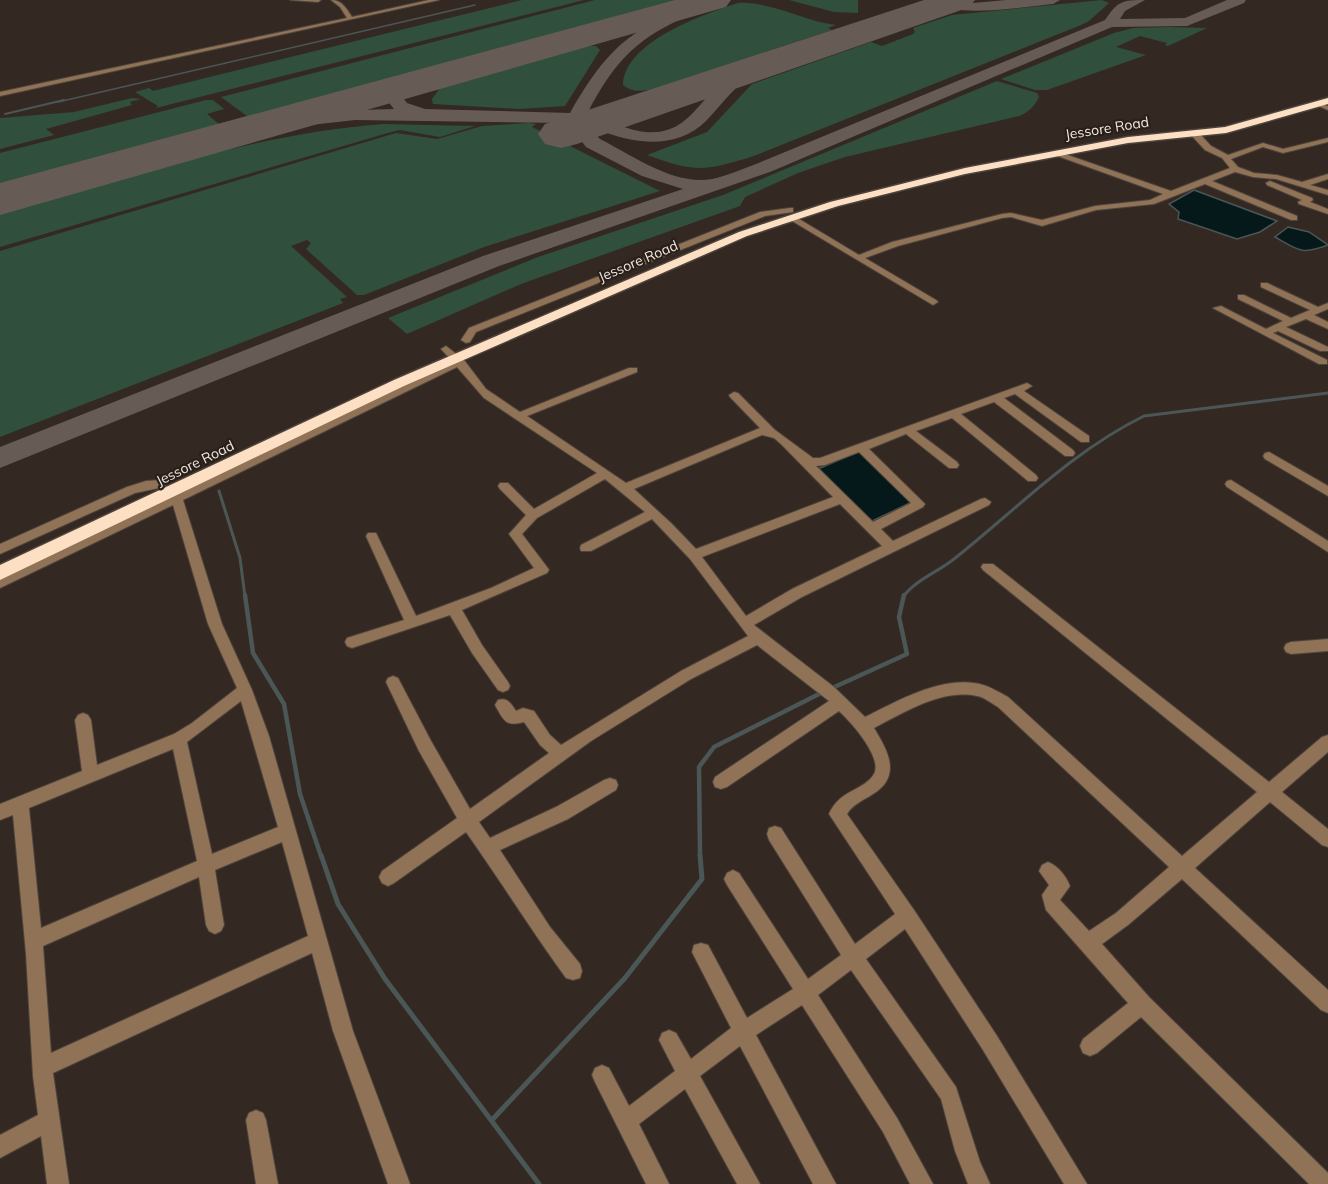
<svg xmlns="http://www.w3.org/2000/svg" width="1328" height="1184" font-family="Mulish,sans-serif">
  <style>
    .green { fill: #304f3d }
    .water { fill: #05181a; stroke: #4b5656; stroke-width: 1.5 }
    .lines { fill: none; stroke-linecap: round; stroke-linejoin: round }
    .stream-far4 { stroke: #4b5656; stroke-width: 1.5 }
    .stream-far3 { stroke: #4b5656; stroke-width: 2 }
    .stream-far2 { stroke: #4b5656; stroke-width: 3 }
    .stream-far1 { stroke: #4b5656; stroke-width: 4.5 }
    .stream { stroke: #4b5656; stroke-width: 5 }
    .taxiway { fill: #665c55; fill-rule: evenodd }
    .runway { fill: #665c55; fill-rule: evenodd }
    .minor-casing { stroke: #4e443d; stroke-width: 2 }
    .highway-casing { stroke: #4e443d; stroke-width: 3 }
    .minor { fill: #907256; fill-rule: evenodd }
    .highway { fill: #fde0c4; fill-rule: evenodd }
    .labels { text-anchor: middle; stroke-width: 4.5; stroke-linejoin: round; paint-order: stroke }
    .far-street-label { font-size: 14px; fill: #eee7e2; stroke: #2a1f19 }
  </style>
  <rect width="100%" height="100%" fill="#342922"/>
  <g class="green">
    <polygon points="522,0 584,0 156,108 158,106 135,92 149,88 153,91"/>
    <polygon points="595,0 681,0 253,116 247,116 221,97"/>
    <polygon points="789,0 858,0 858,13 834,12"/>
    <path d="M1102,0L1109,3L1089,21L1081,25L754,156C705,171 696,173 647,155L707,132L752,84L871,42L882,46L913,34L915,32L913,28L952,15Z"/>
    <path d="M738,3C771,1 804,21 836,25L828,28L832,30L653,89C641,91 633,93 623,85C624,42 704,14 738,3Z"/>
    <polygon points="1168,27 1207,28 1168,46 1165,45 1167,43 1140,36 1116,47 1146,55 1047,90 1035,90 1001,79 1114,33 1133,28"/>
    <polygon points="587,46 596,46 600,50 565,106 519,109 433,104 432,99 440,88"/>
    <path d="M997,81L1037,93L1039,97C1034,107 1029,112 1019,116L845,157L798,173L745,197L740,206L521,284L407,334L388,318L538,257L723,195Z"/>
    <polygon points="132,98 141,99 130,102 132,105 46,129 54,135 0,149 0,118 74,112"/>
    <polygon points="206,100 213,100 224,109 207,114 220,125 0,184 0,153"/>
    <polygon points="529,123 536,124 532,127 660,191 484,247 364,295 357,295 306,249 311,243 307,240 291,246 347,297 340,299 343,303 0,437 0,251 396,133 437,139 482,126"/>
    <path d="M383,124L475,126L440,137L400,130L391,132L0,247V214C126,178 252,134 383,124Z"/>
  </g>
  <g class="water">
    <polygon points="1194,190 1277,221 1260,232 1237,239 1178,219 1179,212 1169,204"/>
    <path d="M1288,227L1309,232L1328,245C1302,255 1299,251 1275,237Z"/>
    <polygon points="860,451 914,501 870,522 818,469"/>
  </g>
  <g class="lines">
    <polyline class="stream-far4" points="58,102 475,5"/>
    <polyline class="stream-far3" points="5,114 64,100"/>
    <g class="stream-far2">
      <polyline points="219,491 240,558 245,597"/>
      <path d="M903,597C915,580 938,572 954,559C1017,509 1071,452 1144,416L1328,393"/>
    </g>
    <g class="stream-far1">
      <polyline points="245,595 253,653 284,704 300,794 321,856"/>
      <polyline points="830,689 907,654 899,617 904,595"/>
      <polyline points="700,856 699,767 714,747 823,692"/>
    </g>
    <g class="stream">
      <polyline points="321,855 338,904 385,979 539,1184"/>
      <polyline points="492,1120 625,978 702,879 700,855"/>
    </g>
    <g class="taxiway">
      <path d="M704,0H723C714,10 693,14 681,19C633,41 612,66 588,112L627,106L633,107L636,111L621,121V126C696,153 695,85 748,65C754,63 759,61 766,63L768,66L766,69C738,80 726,100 707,120C680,148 640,145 607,133L602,124L604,121L583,123L581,127L590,125L596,126L599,130L596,135L600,139C632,155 674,186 712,179C727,176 742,169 756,164L1105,20C1118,1 1122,0 1145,0L1125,11L1120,19L1185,18L1227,0H1246L1244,3L1187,26L1112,27L770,172L499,266L0,468V447L483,256L683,189L642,176L586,147L580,139L571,138L563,128L565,123L355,120L266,130L260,129L257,125L260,121L325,111L394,109L386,99C393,88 400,82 413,79L421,84L404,99L407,103L425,109L570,113C609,45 632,28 704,0Z"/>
      <path d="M947,0H965L962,4L1006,0H1060L1053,4C1031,6 956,18 942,4Z"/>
    </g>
    <g class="runway">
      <polygon points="675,0 731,0 726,7 0,215 0,183"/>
      <polygon points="924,0 975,0 970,7 577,144 561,148 545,144 538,134 545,124"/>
    </g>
    <defs>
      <g id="minor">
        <polygon points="290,0 321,0 318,2"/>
        <path d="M331,0C342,0 346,8 352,17L429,0H439L0,96V92L347,18L340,7Z"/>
        <polygon points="1316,103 1328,106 1328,110 1316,105"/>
        <polygon points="1192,132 1198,132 1211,146 1228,155 1263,143 1283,149 1328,138 1328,142 1283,153 1263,147 1231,159 1238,167 1254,173 1277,175 1302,182 1328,174 1328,179 1310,185 1328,190 1328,195 1276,179 1253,177 1235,172 1212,181 1297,216 1297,220 1291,220 1205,184 1154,204 1096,210 1042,226 1011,217 1002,218 898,246 865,258 936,300 938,302 933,305 787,218 794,216 859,255 892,242 1002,214 1011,213 1042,220 1095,206 1150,200 1163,194 1052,154 1059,152 1171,191 1230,168 1222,158 1205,150 1192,136"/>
        <polygon points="1270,181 1312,198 1313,200 1310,202 1328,209 1328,214 1299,204 1298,202 1302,200 1267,185 1266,183"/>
        <polygon points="790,208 793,208 793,212 765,216 476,332 470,342 466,343 461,340 469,328 760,212"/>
        <polygon points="1261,283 1267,283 1318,307 1328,303 1328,309 1314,315 1328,322 1328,329 1306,319 1286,327 1328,347 1328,351 1320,351 1278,331 1273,333 1327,360 1327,364 1319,364 1213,308 1221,306 1266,329 1283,321 1238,299 1238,295 1244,295 1291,318 1310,310 1261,287"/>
        <path d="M446,346L464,360L486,389L520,412L629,368H637V372L527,416L626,483L760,428L730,397L729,395L734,392L738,393L775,430L813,458H820L1027,383L1032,386L1024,391L1089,436V442H1081L1015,394L1004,398L1073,450L1075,453L1073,456H1065L994,402L961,414L1036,475L1038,478L1036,481H1028L952,418L916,431L957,462L959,465L957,468H949L906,434L869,449L925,504L923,507L881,529L893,541L981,499L985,498L991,502L989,505L802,597L754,625L834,687L865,717C898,701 937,678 974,683C987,684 998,692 1008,697L1182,856L1257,792L983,570L981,567L983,564H993L1269,782L1322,737L1328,735V752L1282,792L1328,829V847L1322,845L1270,802L1195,868L1328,990V1013L1321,1010L1182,879L1128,925L1102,944L1149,997L1328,1173V1184H1309L1141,1017L1097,1053L1090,1056L1083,1053L1080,1046L1083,1039L1128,1003L1046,910L1042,895L1049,885L1039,871L1042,865L1048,862C1058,866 1066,876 1070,886L1060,900L1089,931L1116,913L1169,867L998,707C991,703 984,697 977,696C942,688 903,713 874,728C888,751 902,776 873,794C864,800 853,804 847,814L914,910L997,1036L1087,1184H1064L983,1050L905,929L866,959L956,1087L980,1162L990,1184H968L955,1151L941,1099L851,970L818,995L897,1118L933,1184H910L883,1132L802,1005L756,1035L836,1184H813L740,1046L700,1076L760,1184H737L685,1089L639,1124L669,1184H646L595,1082L592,1075L595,1068L602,1065L609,1068L629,1106L675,1071L659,1040L662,1033L669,1030L676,1033L691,1059L731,1028L692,952L694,945L701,943L708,945L747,1018L793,989L727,885L724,879L727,873L733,870L739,873L808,979L841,955L769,840L767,834L769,828L775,826L781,828L855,944L895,914L829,814C840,789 864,791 874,774C883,757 850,721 839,711L727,787L721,789L715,787L713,782L715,777L829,701L757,645L691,679L591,741L479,822L490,838L556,807L604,780L610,778L616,780L618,785L616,790L568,819L500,850L550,927L580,964L582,971L580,978L573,980L566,978C531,930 500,880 466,832L394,883L388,886L382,883L379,877L382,871L457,818L419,751L386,682L388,678L393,676L398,678L431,741L470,809L549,753L540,745L524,722C506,727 504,721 495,705L498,700C508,697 511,704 516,711L523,708L534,711L550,735L561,745L681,671L748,636L690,559L652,519L591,551H581L580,548L581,545L645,512L605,479L537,518L522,534L547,567L549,570L547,573L462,610L482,645L508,682L510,686L508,690L503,692L498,690L472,653L450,615L352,648L347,646L345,642L347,638L404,620L366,536L368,533H376L416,616L491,588L534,568L509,534L526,515L500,489L498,486L500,483H508L534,509L597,473L484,398L457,367L183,500L222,624L252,690L269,736L353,1031L410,1184H388L333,1031L312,953L53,1073L69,1184H47L41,1136L0,1158V1135L38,1115L33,1076L26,954L13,815L0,820V804L82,771L75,720L78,715L83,713L88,715L91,720L97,765L174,734L192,723L237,688L208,624L173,505L0,588V577L163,499L159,495L161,492L165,491L174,494L453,362L441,349ZM762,435L774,438L781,444L833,497L696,549L672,524L634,489ZM859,452L911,503L873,522L816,466L825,465ZM840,504L882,546L792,589L746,616L702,557ZM241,701L278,827L212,854L187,742ZM173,749L197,861L41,928L29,808ZM282,842L308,936L51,1053L43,946L199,877L206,925L209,931L215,934L221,931L224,925L215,870Z"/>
        <polygon points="1269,452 1328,486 1328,496 1265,459 1263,456 1265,453"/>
        <polygon points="160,480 164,481 166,484 164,487 135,493 0,554 0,544 127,487 146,481"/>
        <polygon points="1231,480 1328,541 1328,552 1227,487 1225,484 1227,481"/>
        <polygon points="1328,639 1328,651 1291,654 1286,652 1284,648 1286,644 1291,642"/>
        <polygon points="256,1110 263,1113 266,1120 278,1184 256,1184 246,1120 249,1113"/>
      </g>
      <polygon id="highway" points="1328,98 1328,104 1226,133 1128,143 965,174 838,206 747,236 404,386 0,580 0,565 394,380 739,232 830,202 965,168 1128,137 1225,127"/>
    </defs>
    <use href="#minor" class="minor-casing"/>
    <use href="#highway" class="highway-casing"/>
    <use href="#minor" class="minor"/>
    <use href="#highway" class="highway"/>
  </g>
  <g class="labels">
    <g class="far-street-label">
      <text transform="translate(1107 128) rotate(-9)" y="5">Jessore Road</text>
      <text transform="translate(638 261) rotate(-23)" y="5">Jessore Road</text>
      <text transform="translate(195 463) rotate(-26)" y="5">Jessore Road</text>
    </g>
  </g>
</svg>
